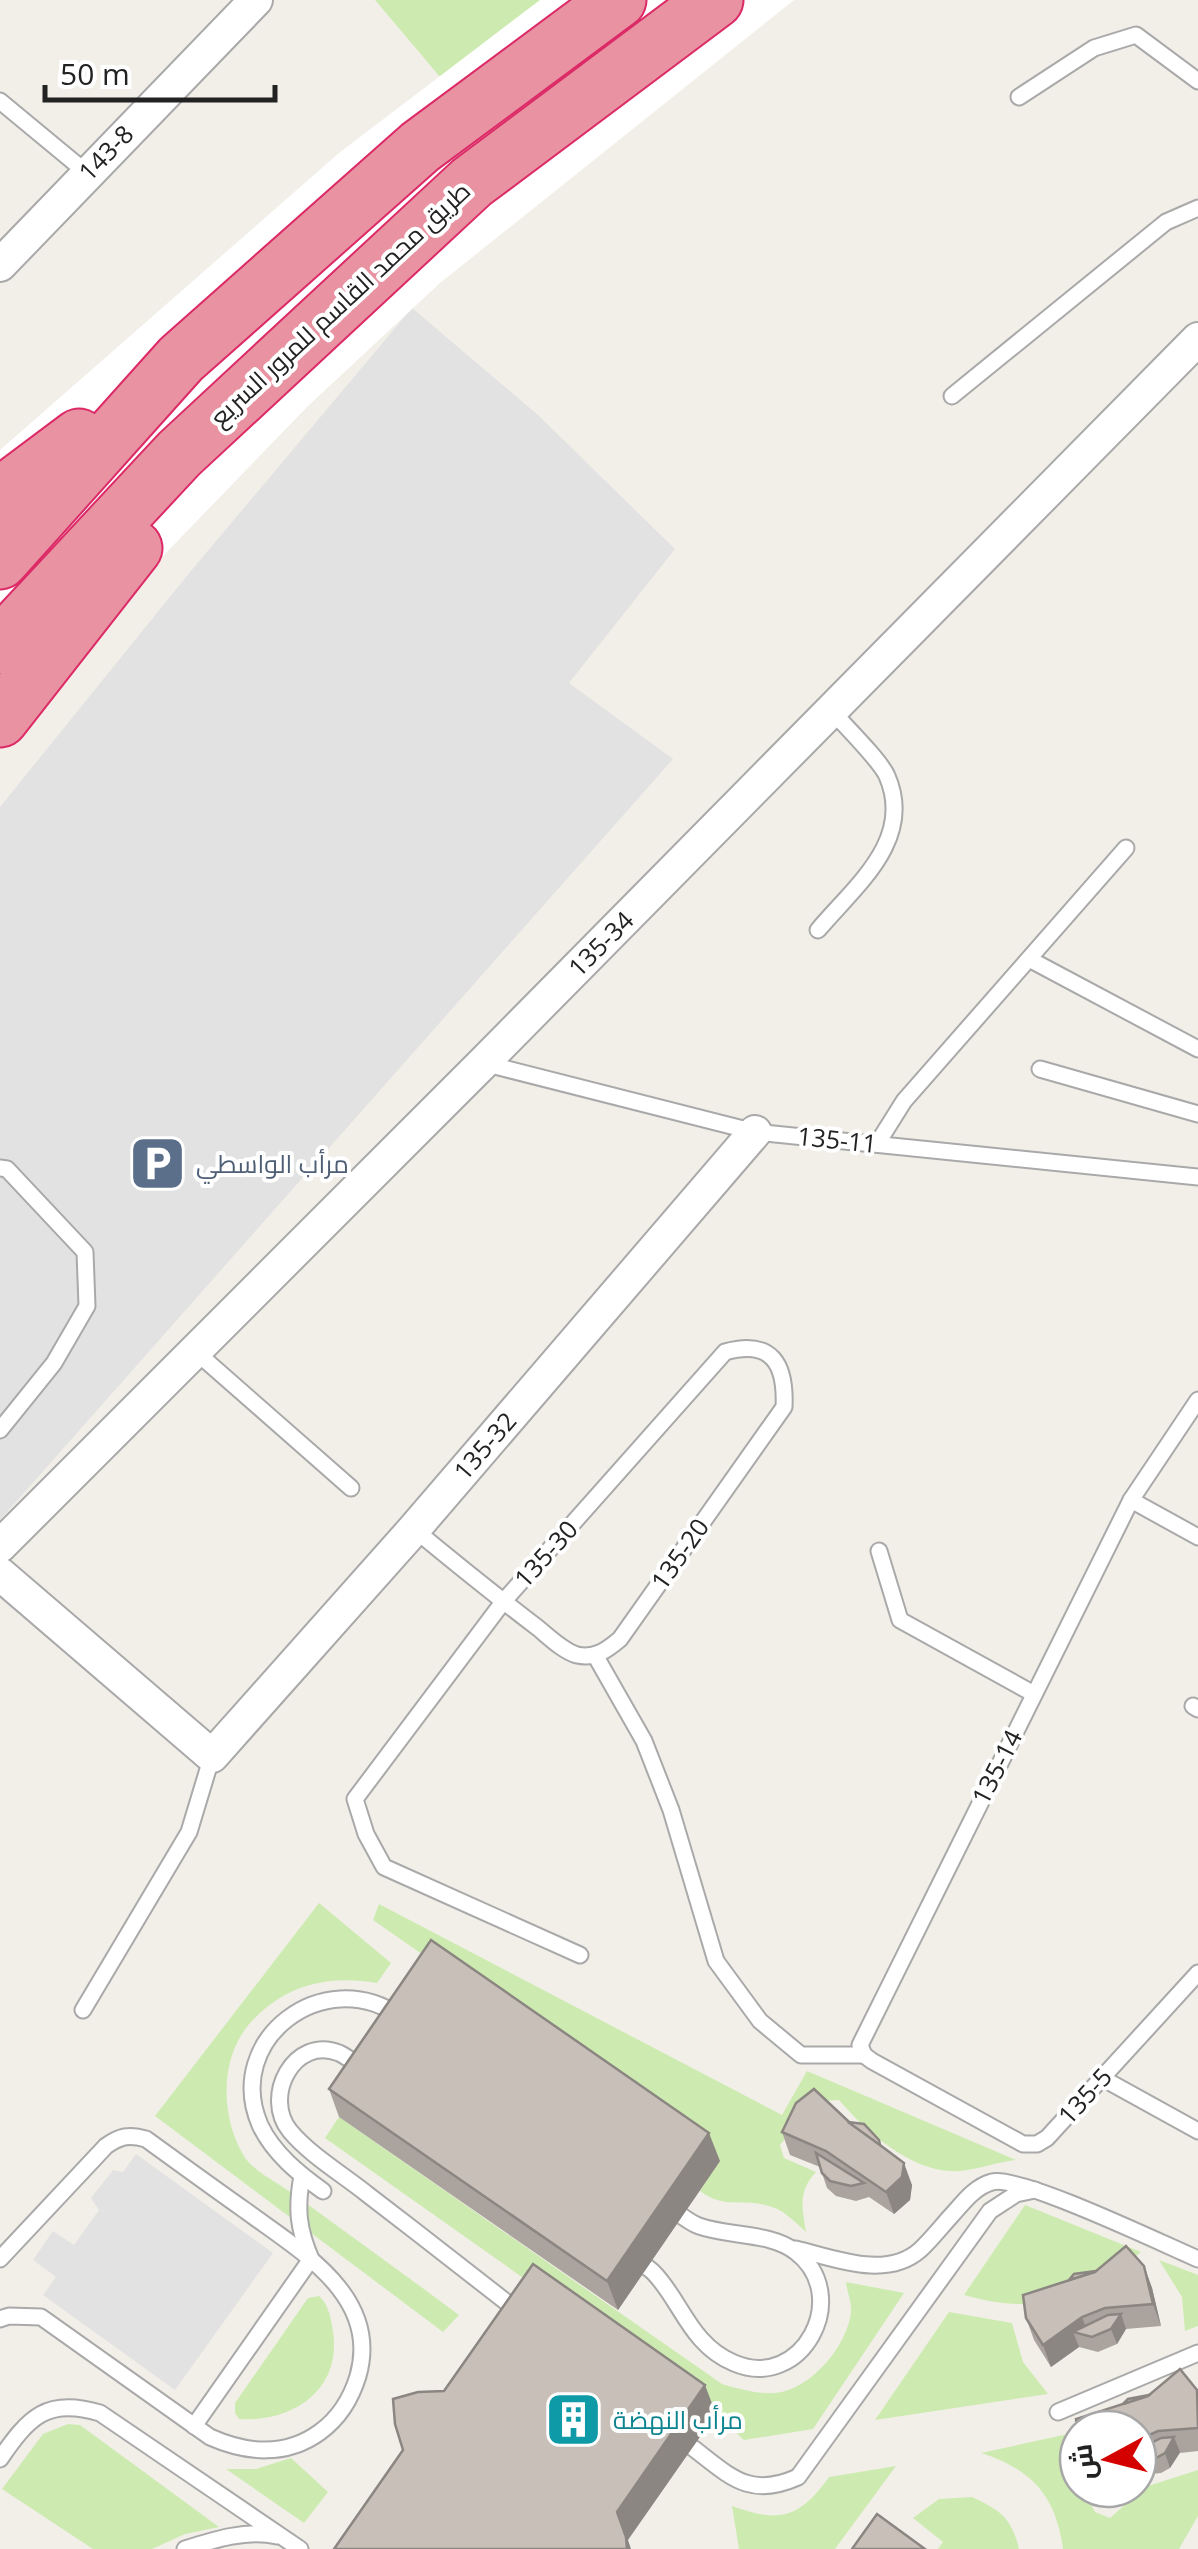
<svg xmlns="http://www.w3.org/2000/svg" width="1198" height="2549" font-family="'Open Sans',Cairo,sans-serif">
  <style>
    .grass { fill: #cdebb0 }
    .parking { fill: #e2e2e2 }
    .pier { fill: #fff }
    .lines { fill: none; stroke-linecap: round; stroke-linejoin: round }
    .service-casing { stroke: #a9a9a9; stroke-width: 19 }
    .minor-casing { stroke: #a9a9a9; stroke-width: 36 }
    .motorway-casing { stroke: #dc2a67; stroke-width: 59 }
    .service { stroke: #fff; stroke-width: 15 }
    .minor { stroke: #fff; stroke-width: 32 }
    .motorway { stroke: #e892a2; stroke-width: 55 }
    .wall { fill: #aba49e }
    .shaded-wall { fill: #8b8681 }
    .building { fill: #c7bfb8; stroke: #8b8681; stroke-width: 2.5 }
    .labels { text-anchor: middle; stroke-width: 8; stroke-linejoin: round; paint-order: stroke }
    .street-label { font-size: 25px; fill: #222; stroke: #fff }
    .service-label { font-size: 25px; fill: #4e5e75; stroke: #fff; text-anchor: start }
    .culture-label { font-size: 25px; fill: #0d838f; stroke: #fff; text-anchor: start }
  </style>
  <rect width="100%" height="100%" fill="#f2efe9"/>
  <g class="grass">
    <polygon points="375,0 550,0 446,84"/>
    <path d="M319,1903L391,1963L377,1983C329,1975 287,1984 252,2021C219,2056 220,2116 244,2156C253,2171 278,2183 292,2193C348,2234 404,2274 459,2315L443,2332L155,2116Z"/>
    <path d="M379,1904L782,2115L807,2071L1016,2160C998,2162 979,2169 960,2171C915,2175 866,2132 839,2100L817,2101L780,2145L784,2158L816,2172C798,2191 802,2208 806,2232C796,2223 785,2211 772,2207C743,2197 725,2210 700,2191L719,2161L373,1920Z"/>
    <path d="M339,2117L722,2384C739,2389 757,2394 775,2393C810,2390 847,2347 851,2312C852,2304 847,2291 846,2282L904,2293L813,2429L744,2440L716,2414L325,2138Z"/>
    <path d="M1025,2205L1141,2252C1082,2300 1040,2316 964,2295Z"/>
    <polygon points="1159,2260 1198,2275 1198,2326 1185,2331 1182,2297"/>
    <path d="M319,2296C329,2305 331,2319 333,2332C342,2390 292,2423 239,2419L235,2413V2403L308,2298Z"/>
    <polygon points="949,2312 1012,2323 1023,2362 1048,2394 875,2420"/>
    <polygon points="68,2424 80,2425 219,2527 185,2534 152,2549 93,2549 2,2489 43,2434"/>
    <path d="M1068,2434L1078,2474V2489H1083L1095,2512L1110,2518L1145,2487L1198,2470V2516L1179,2549H1063C1056,2495 1031,2469 981,2453Z"/>
    <polygon points="291,2458 328,2492 304,2523 226,2469 256,2469"/>
    <path d="M896,2466L835,2549H739L732,2506C779,2523 799,2519 829,2477Z"/>
    <path d="M972,2497C1000,2510 1012,2518 1019,2549H938L943,2542L913,2518L939,2499Z"/>
  </g>
  <g class="parking">
    <polygon points="412,308 538,415 675,549 569,683 673,759 0,1520 0,807 190,572"/>
    <polygon points="136,2154 273,2253 175,2390 43,2295 56,2277 33,2260 53,2231 74,2245 99,2210 91,2198 113,2170 123,2172"/>
  </g>
  <polygon class="pier" points="540,0 794,0 440,283 308,406 161,558 0,746 0,450 339,153"/>
  <g class="lines">
    <defs>
      <g id="service">
        <polyline points="1019,97 1094,48 1136,35 1198,81"/>
        <polyline points="0,101 87,173"/>
        <polyline points="952,396 1166,222 1198,208"/>
        <path d="M818,930C855,886 915,840 887,776C880,760 845,726 831,710"/>
        <polyline points="1029,959 1198,1049"/>
        <polyline points="483,1063 755,1132 1198,1177"/>
        <polyline points="1040,1069 1198,1114"/>
        <polyline points="877,1144 904,1101 1126,848"/>
        <polyline points="0,1168 7,1169 85,1252 87,1306 54,1363 0,1430"/>
        <polyline points="195,1351 351,1488"/>
        <polyline points="1198,1400 1131,1500 860,2045 864,2055 872,2061 1023,2144 1037,2144 1047,2138 1198,1973"/>
        <polyline points="1131,1500 1198,1537"/>
        <path d="M414,1529C455,1563 496,1596 538,1628C549,1637 563,1651 577,1655C595,1659 607,1650 620,1639L784,1407C786,1364 772,1339 725,1352L503,1602L355,1799L366,1834L384,1867L580,1955"/>
        <polyline points="879,1551 900,1620 1034,1694"/>
        <polyline points="595,1655 644,1741 671,1810 716,1961 760,2021 801,2055 864,2055"/>
        <polyline points="1193,1706 1198,1709"/>
        <polyline points="83,2010 189,1832 212,1756"/>
        <path d="M365,2071C357,2065 348,2057 339,2053C294,2035 262,2097 290,2131C310,2155 342,2174 367,2194C418,2233 469,2273 519,2312"/>
        <polyline points="1102,2078 1198,2131"/>
        <path d="M323,2191C299,2174 273,2153 260,2125C223,2039 324,1964 399,2016"/>
        <path d="M796,2249C834,2258 886,2280 920,2250C931,2240 941,2227 951,2216C963,2203 974,2187 992,2182C1018,2174 1165,2245 1198,2259"/>
        <path d="M634,2258C640,2263 648,2267 653,2272C681,2300 690,2345 734,2363C802,2392 853,2296 796,2252C770,2232 730,2237 699,2226C688,2222 677,2212 667,2205"/>
        <path d="M0,2259L106,2146C120,2136 129,2134 146,2139C179,2163 212,2187 246,2211C300,2251 381,2296 358,2376C351,2399 339,2418 320,2432C286,2457 246,2453 210,2437L41,2317L9,2316L0,2319"/>
        <polyline points="1058,2412 1198,2353"/>
        <path d="M194,2426L311,2259C298,2229 296,2208 302,2176"/>
        <path d="M693,2448C730,2476 749,2499 798,2477L990,2211L1016,2194L1035,2190"/>
        <path d="M0,2459C29,2417 47,2397 100,2413L300,2549"/>
        <path d="M185,2549C213,2540 247,2529 277,2536"/>
      </g>
      <g id="minor">
        <polyline points="0,265 256,0"/>
        <polyline points="0,1546 483,1063 1198,339"/>
        <polyline points="0,1574 212,1756 414,1529 755,1132"/>
      </g>
      <g id="motorway">
        <polyline points="0,496 79,437"/>
        <polyline points="0,561 181,359 420,147 618,0"/>
        <polyline points="0,646 179,454 472,182 715,0"/>
        <polyline points="0,719 134,548"/>
      </g>
    </defs>
    <use href="#service" class="service-casing"/>
    <use href="#minor" class="minor-casing"/>
    <use href="#motorway" class="motorway-casing"/>
    <use href="#service" class="service"/>
    <use href="#minor" class="minor"/>
    <use href="#motorway" class="motorway"/>
  </g>
  <g class="wall">
    <polygon points="329,2089 720,2161 618,2310 339,2117"/>
    <polygon points="848,2122 881,2146 912,2185 910,2200 894,2214 869,2197 856,2201 836,2196 827,2188 820,2167 790,2155 782,2132"/>
    <polygon points="1144,2266 1152,2288 1161,2326 1126,2329 1117,2344 1098,2352 1079,2347 1051,2367 1034,2340 1026,2318"/>
    <polygon points="1198,2392 1198,2451 1180,2453 1170,2468 1161,2473 1141,2475 1138,2474 1138,2429"/>
  </g>
  <g class="shaded-wall">
    <polygon points="709,2133 720,2161 618,2310 607,2281"/>
    <polygon points="904,2163 912,2185 910,2200 894,2214 886,2192"/>
    <polygon points="1144,2266 1152,2288 1161,2326 1153,2304"/>
    <polygon points="1121,2314 1126,2329 1117,2344 1111,2329"/>
    <polygon points="1082,2317 1089,2336 1073,2332 1079,2347 1051,2367 1043,2345"/>
    <polygon points="705,2385 716,2414 628,2540 631,2549 627,2549 617,2512"/>
    <polygon points="1174,2437 1180,2452 1170,2468 1165,2453"/>
  </g>
  <g class="building">
    <polygon points="431,1940 709,2133 607,2281 329,2089"/>
    <polygon points="814,2089 848,2121 904,2163 902,2177 886,2192 826,2151 782,2132 796,2103"/>
    <polygon points="848,2122 864,2124 879,2140 880,2145"/>
    <polygon points="816,2153 864,2183 851,2186 830,2181 822,2173"/>
    <polygon points="1126,2246 1144,2266 1153,2304 1105,2308 1082,2317 1043,2345 1026,2318 1023,2295 1095,2272"/>
    <polygon points="533,2264 705,2385 617,2512 626,2537 627,2549 334,2549 403,2450 395,2424 393,2399 418,2392 444,2391"/>
    <polygon points="1096,2271 1095,2272 1069,2280 1074,2274"/>
    <polygon points="1121,2314 1111,2329 1092,2337 1073,2332 1108,2315"/>
    <polygon points="1180,2369 1197,2390 1198,2428 1158,2431 1138,2440 1138,2429 1078,2429 1078,2432 1076,2419 1148,2396"/>
    <polygon points="1149,2395 1148,2396 1123,2404 1128,2399"/>
    <polygon points="1174,2437 1165,2453 1156,2458 1138,2460 1138,2450 1161,2438"/>
    <polygon points="877,2514 925,2549 852,2549"/>
  </g>
  <defs>
    <symbol id="parking-square" viewBox="-11 -11 22 22"><rect x="-9" y="-9" width="18" height="18" rx="4" fill="#5c6f8a" stroke="#fff"/><path d="M-3.5-5.5H1a3.5 3.5 0 0 1 0 7H-1V5.5H-3.5ZM-1-3.4V-.6H.8a1.4 1.4 0 0 0 0-2.8Z" fill="#fff"/></symbol>
    <symbol id="building-square" viewBox="-11 -11 22 22"><rect x="-9" y="-9" width="18" height="18" rx="4" fill="#0f9aa8" stroke="#fff"/><path d="M-4-6H4V6H1V3H-1V6H-4ZM-2.5-4.3h1.7v1.8h-1.7ZM.8-4.3h1.7v1.8H.8ZM-2.5-1h1.7V.8h-1.7ZM.8-1h1.7V.8H.8Z" fill="#fff"/></symbol>
  </defs>
  <g fill-rule="evenodd">
    <use href="#parking-square" x="126" y="1132" width="63" height="63"/>
    <use href="#building-square" x="542" y="2388" width="63" height="63"/>
  </g>
  <g class="labels">
    <g class="street-label">
      <text transform="translate(106 153) rotate(-46)" y="9">143-8</text>
      <text transform="translate(340 304) rotate(-43)" y="9">طريق محمد القاسم للمرور السريع</text>
      <text transform="translate(601 944) rotate(-45)" y="9">135-34</text>
      <text transform="translate(837 1140) rotate(6)" y="9">135-11</text>
      <text transform="translate(485 1446) rotate(-49)" y="9">135-32</text>
      <text transform="translate(546 1554) rotate(-48)" y="9">135-30</text>
      <text transform="translate(680 1554) rotate(-55)" y="9">135-20</text>
      <text transform="translate(997 1767) rotate(-63)" y="9">135-14</text>
      <text transform="translate(1085 2096) rotate(-48)" y="9">135-5</text>
    </g>
    <g class="service-label">
      <text x="196" y="1173">مرأب الواسطي</text>
    </g>
    <g class="culture-label">
      <text x="613" y="2429">مرأب النهضة</text>
    </g>
  </g>
  <g transform="translate(1108 2459) rotate(263)"><circle r="48" fill="#ffffff" stroke="#a7a7a7" stroke-width="2.5"/>
  <path d="M0-8L18 38L0 25L-18 38Z" fill="#d40000"/>
  <text y="-15" font-size="28" font-weight="bold" text-anchor="middle" fill="#222222">ش</text>
  </g>
  <path d="M45 85v15h230v-15" fill="none" stroke="#222222" stroke-width="5"/>
  <text x="60" y="85" font-size="30" fill="#222222" stroke="#ffffff" stroke-width="8" paint-order="stroke">50 m</text>
</svg>
